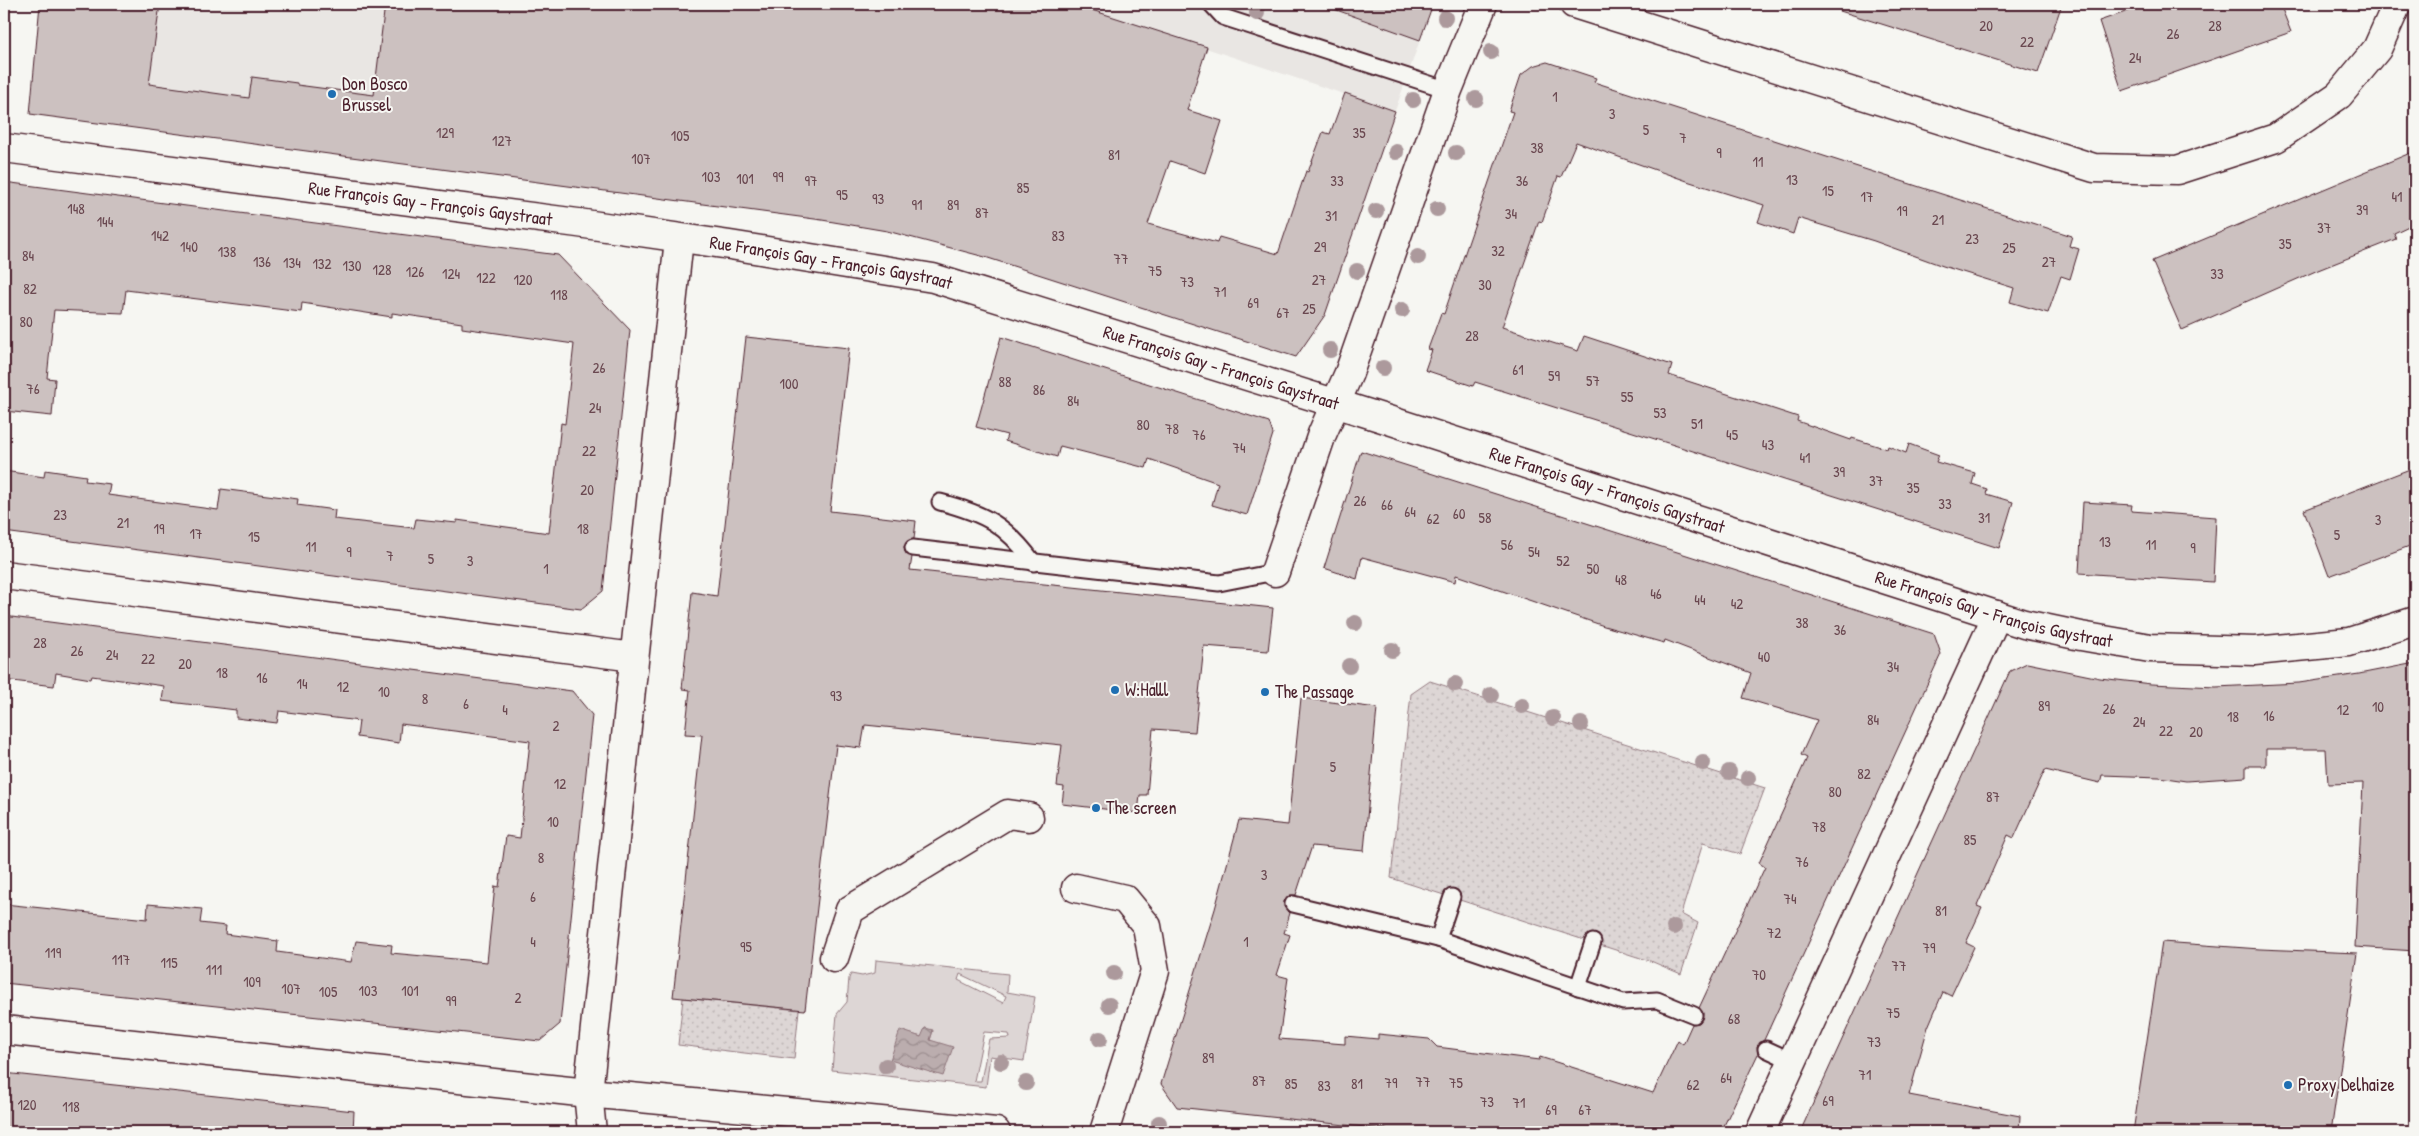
<svg xmlns="http://www.w3.org/2000/svg" width="2419" height="1136" font-family="'Patrick Hand',sans-serif">
  <style>
    .built { fill: #e9e6e3 }
    .green { fill: #ddd6d5; stroke: #947a80; fill-rule: evenodd }
    .park { fill: url(#park-dots); stroke: #947a80 }
    .water { fill: url(#water-waves); stroke: #8e747a }
    .building { fill: #ccc1c0; stroke: #4a1f2b }
    .lines { fill: none; stroke-linecap: round; stroke-linejoin: round }
    .lane-casing { stroke: #4a1f2b; stroke-width: 19 }
    .street-casing { stroke: #4a1f2b; stroke-width: 31 }
    .lane { stroke: #f6f6f2; stroke-width: 15 }
    .street { stroke: #f6f6f2; stroke-width: 28 }
    .tree { fill: #ac999c }
    .poi-dot { fill: #1f6fb2; stroke: #f6f6f2; stroke-width: 2 }
    .labels { text-anchor: middle; stroke-width: 4; stroke-linejoin: round; paint-order: stroke }
    .number-label { font-size: 15px; fill: #6a4850 }
    .poi-label { font-size: 18px; fill: #4a1f2b; stroke: #f6f6f2; text-anchor: start }
    .street-label { font-size: 18px; fill: #4a1f2b; stroke: #f6f6f2 }
  </style>
  <defs>
    <pattern id="park-dots" width="8" height="8" patternUnits="userSpaceOnUse" patternTransform="scale(1.25)"><rect width="8" height="8" fill="#ddd6d5"/><path d="M2 2h.1M6 6h.1" fill="none" stroke="#bfb7b7" stroke-width="1.8" stroke-linecap="round"/></pattern>
    <pattern id="water-waves" width="16" height="10" patternUnits="userSpaceOnUse" patternTransform="scale(1.25)"><rect width="16" height="10" fill="#bbadae"/><path d="M0 5q4-4 8 0t8 0" fill="none" stroke="#9a8c8e"/></pattern>
  </defs>
  <rect width="100%" height="100%" fill="#f6f6f2"/>
  <filter id="ink" filterUnits="userSpaceOnUse"><feTurbulence type="fractalNoise" baseFrequency=".02" numOctaves="2"/><feDisplacementMap in="SourceGraphic" scale="10" xChannelSelector="R" yChannelSelector="G"/><feConvolveMatrix kernelMatrix="1 2 1 2 8 2 1 2 1" color-interpolation-filters="sRGB"/></filter>
  <g filter="url(#ink)">
    <g class="built">
      <polygon points="40,4 1002,4 992,36 550,183 30,114"/>
      <polygon points="1073,4 1318,4 1420,40 1395,111"/>
    </g>
    <path class="green" d="M876,960L1008,974L1007,992L1035,997L1024,1061L990,1056L986,1087L832,1070L837,1014L847,1002L849,978L851,974L862,976L875,973ZM960,974L1006,996L1003,1003L958,980ZM925,1028L933,1031L930,1040L891,1060L900,1031L922,1037ZM984,1032L1009,1034L1010,1038L989,1039L981,1081H974Z"/>
    <g class="park">
      <polygon points="1430,681 1765,788 1740,854 1703,843 1681,914 1698,923 1681,974 1653,962 1391,878 1411,694"/>
      <polygon points="683,998 799,1010 794,1059 678,1045"/>
    </g>
    <polygon class="water" points="925,1028 933,1030 930,1040 953,1047 943,1076 890,1060 900,1030 921,1037"/>
    <g class="building">
      <polygon points="40,4 160,4 149,84 249,98 252,77 297,83 297,85 374,95 385,4 1073,4 1207,47 1187,110 1222,121 1205,173 1170,161 1148,224 1217,243 1219,237 1278,254 1306,171 1308,172 1323,132 1330,134 1345,93 1395,111 1325,315 1296,357 985,257 887,231 822,220 30,114"/>
      <polygon points="1332,4 1433,4 1420,40 1331,8"/>
      <polygon points="1841,4 2062,4 2038,73 1840,11"/>
      <polygon points="2149,4 2280,4 2291,32 2122,91 2099,21"/>
      <polygon points="1547,62 1596,78 1594,82 2072,236 2069,246 2079,249 2070,279 2061,276 2048,313 2010,302 2014,288 1943,266 1874,241 1798,218 1793,234 1758,222 1764,205 1690,182 1576,142 1561,177 1558,176 1542,222 1539,221 1502,327 1578,351 1584,336 1672,365 1669,375 1798,417 1797,421 1851,440 1852,438 1887,449 1888,446 1906,453 1909,444 1939,455 1936,462 1975,473 1972,484 1987,489 1986,494 2013,502 1999,548 1475,382 1473,386 1425,370 1432,350 1428,349 1441,313 1444,314 1513,112 1509,111 1521,75 1533,66"/>
      <polygon points="2415,151 2415,223 2394,233 2396,239 2318,270 2182,330 2152,261"/>
      <polygon points="4,182 558,255 630,330 603,591 581,609 4,532 4,471 44,477 45,470 86,476 85,481 110,484 108,495 218,510 221,489 298,499 297,505 335,510 334,519 414,528 416,519 457,523 457,520 549,533 561,423 565,424 574,344 462,328 462,323 392,313 392,317 302,303 301,312 126,290 123,313 54,310 47,378 55,379 52,416 4,411"/>
      <polygon points="746,337 849,348 830,511 916,521 914,539 909,540 904,546 905,552 912,557 910,570 1273,608 1268,651 1204,646 1195,732 1153,729 1147,795 1140,795 1138,813 1062,804 1064,787 1057,786 1062,745 865,725 861,748 836,745 805,1010 673,997 702,735 685,734 690,690 682,689 687,641 692,592 717,596"/>
      <polygon points="1001,337 1269,422 1273,434 1247,515 1212,505 1218,483 1149,459 1146,468 1060,446 1057,457 1005,441 1007,435 976,427"/>
      <polygon points="1361,451 1934,634 1941,654 1764,1040 1757,1046 1758,1054 1721,1132 1411,1132 1177,1107 1161,1084 1215,909 1239,820 1288,825 1301,698 1377,708 1364,851 1312,846 1296,895 1290,895 1284,901 1284,907 1290,913 1284,933 1290,935 1277,975 1288,978 1279,1039 1345,1044 1345,1036 1378,1039 1378,1034 1429,1039 1437,1047 1539,1060 1540,1057 1653,1093 1678,1040 1683,1044 1692,1024 1699,1023 1702,1019 1703,1013 1699,1008 1765,867 1759,863 1807,758 1801,755 1817,720 1743,698 1751,673 1665,640 1664,643 1604,626 1456,575 1455,582 1362,557 1357,579 1324,568"/>
      <polygon points="2415,467 2415,544 2329,576 2304,510"/>
      <polygon points="2083,502 2132,505 2131,511 2216,517 2213,582 2079,573"/>
      <polygon points="4,616 572,691 592,715 560,1024 540,1041 4,983 4,904 147,919 148,904 202,909 200,923 226,926 225,934 278,941 277,952 351,962 356,941 392,945 391,953 487,962 495,886 499,887 506,836 520,838 530,741 401,724 399,743 357,737 359,721 279,711 277,723 236,718 236,710 162,701 164,686 92,676 91,679 56,673 54,686 4,680"/>
      <polygon points="2027,663 2100,678 2151,684 2216,687 2299,683 2359,674 2415,663 2415,951 2355,947 2363,783 2328,784 2326,749 2266,749 2266,766 2246,766 2246,777 2186,781 2159,777 2102,775 2100,783 2045,770 2014,838 2008,835 1977,906 1982,908 1966,943 1974,947 1951,996 1943,992 1928,1027 1909,1095 2020,1116 2019,1132 1800,1132 2010,671"/>
      <polygon points="2162,942 2260,949 2357,953 2331,1132 2133,1132"/>
      <polygon points="4,1073 354,1111 353,1132 4,1132"/>
    </g>
    <g class="lines">
      <defs>
        <g id="lane">
          <polyline points="1211,4 1223,17 1448,90"/>
          <path d="M940,502C986,514 1006,525 1034,563"/>
          <polyline points="913,548 1219,583 1275,572"/>
          <polyline points="1293,904 1438,939 1623,1002 1657,1000 1694,1015"/>
          <polyline points="1438,939 1452,897"/>
          <polyline points="1578,987 1593,942"/>
          <polyline points="1766,1049 1792,1061"/>
        </g>
        <g id="street">
          <polyline points="1574,4 2094,168 2177,170 2276,138 2339,95 2377,49 2397,4"/>
          <path id="s1" d="M4,148L578,223L730,245L933,278L1376,416L2024,624L2081,636L2150,648L2255,651L2349,642L2415,621"/>
          <polyline points="1275,572 1322,434 1349,373 1448,90 1483,4"/>
          <polyline points="4,575 634,657"/>
          <polyline points="1076,888 1125,899 1147,926 1155,971 1104,1132"/>
          <polyline points="834,958 850,910 1008,814 1029,817"/>
          <polyline points="4,1030 588,1093 996,1132"/>
          <polyline points="592,1132 588,1093 679,239"/>
          <polyline points="1760,1132 1997,615"/>
        </g>
      </defs>
      <use href="#lane" class="lane-casing"/>
      <use href="#street" class="street-casing"/>
      <use href="#lane" class="lane"/>
      <use href="#street" class="street"/>
    </g>
    <g class="tree">
      <circle cx="1257" cy="13" r="8"/>
      <circle cx="1445" cy="18" r="8"/>
      <circle cx="1491" cy="52" r="8"/>
      <circle cx="1476" cy="99" r="8"/>
      <circle cx="1413" cy="100" r="8"/>
      <circle cx="1396" cy="152" r="8"/>
      <circle cx="1456" cy="153" r="8"/>
      <circle cx="1437" cy="209" r="8"/>
      <circle cx="1376" cy="211" r="8"/>
      <circle cx="1418" cy="257" r="8"/>
      <circle cx="1357" cy="271" r="8"/>
      <circle cx="1402" cy="310" r="8"/>
      <circle cx="1330" cy="350" r="8"/>
      <circle cx="1383" cy="368" r="8"/>
      <circle cx="1355" cy="623" r="8"/>
      <circle cx="1392" cy="650" r="8"/>
      <circle cx="1349" cy="666" r="8"/>
      <circle cx="1455" cy="684" r="8"/>
      <circle cx="1491" cy="695" r="8"/>
      <circle cx="1522" cy="706" r="8"/>
      <circle cx="1553" cy="718" r="8"/>
      <circle cx="1581" cy="724" r="8"/>
      <circle cx="1703" cy="763" r="8"/>
      <circle cx="1729" cy="772" r="8"/>
      <circle cx="1748" cy="778" r="8"/>
      <circle cx="1674" cy="927" r="8"/>
      <circle cx="1114" cy="973" r="8"/>
      <circle cx="1109" cy="1005" r="8"/>
      <circle cx="1100" cy="1039" r="8"/>
      <circle cx="1001" cy="1062" r="8"/>
      <circle cx="886" cy="1066" r="8"/>
      <circle cx="1026" cy="1083" r="8"/>
      <circle cx="1159" cy="1123" r="8"/>
    </g>
  </g>
  <g class="poi-dot">
    <circle cx="332" cy="94" r="5"/>
    <circle cx="1115" cy="690" r="5"/>
    <circle cx="1265" cy="692" r="5"/>
    <circle cx="1096" cy="808" r="5"/>
    <circle cx="2288" cy="1085" r="5"/>
  </g>
  <g class="labels">
    <g class="number-label">
      <text x="1986" y="31">20</text>
      <text x="2215" y="31">28</text>
      <text x="2173" y="39">26</text>
      <text x="2027" y="47">22</text>
      <text x="2135" y="63">24</text>
      <text x="1555" y="102">1</text>
      <text x="1612" y="119">3</text>
      <text x="1646" y="135">5</text>
      <text x="445" y="138">129</text>
      <text x="1359" y="138">35</text>
      <text x="680" y="141">105</text>
      <text x="1683" y="143">7</text>
      <text x="502" y="146">127</text>
      <text x="1537" y="153">38</text>
      <text x="1719" y="158">9</text>
      <text x="1114" y="160">81</text>
      <text x="641" y="164">107</text>
      <text x="1758" y="167">11</text>
      <text x="711" y="182">103</text>
      <text x="778" y="182">99</text>
      <text x="745" y="184">101</text>
      <text x="1792" y="185">13</text>
      <text x="811" y="186">97</text>
      <text x="1337" y="186">33</text>
      <text x="1522" y="186">36</text>
      <text x="1023" y="193">85</text>
      <text x="1828" y="196">15</text>
      <text x="842" y="200">95</text>
      <text x="1867" y="202">17</text>
      <text x="2397" y="202">41</text>
      <text x="878" y="204">93</text>
      <text x="917" y="210">91</text>
      <text x="953" y="210">89</text>
      <text x="76" y="214">148</text>
      <text x="2362" y="215">39</text>
      <text x="1902" y="216">19</text>
      <text x="982" y="218">87</text>
      <text x="1511" y="219">34</text>
      <text x="1331" y="221">31</text>
      <text x="1938" y="225">21</text>
      <text x="105" y="227">144</text>
      <text x="2324" y="233">37</text>
      <text x="160" y="241">142</text>
      <text x="1058" y="241">83</text>
      <text x="1972" y="244">23</text>
      <text x="2285" y="249">35</text>
      <text x="189" y="252">140</text>
      <text x="1320" y="252">29</text>
      <text x="2009" y="253">25</text>
      <text x="1498" y="256">32</text>
      <text x="227" y="257">138</text>
      <text x="28" y="261">84</text>
      <text x="1121" y="264">77</text>
      <text x="262" y="267">136</text>
      <text x="2049" y="267">27</text>
      <text x="292" y="268">134</text>
      <text x="322" y="269">132</text>
      <text x="352" y="271">130</text>
      <text x="382" y="275">128</text>
      <text x="1155" y="276">75</text>
      <text x="415" y="277">126</text>
      <text x="451" y="279">124</text>
      <text x="2217" y="279">33</text>
      <text x="486" y="283">122</text>
      <text x="523" y="285">120</text>
      <text x="1319" y="285">27</text>
      <text x="1187" y="287">73</text>
      <text x="1485" y="290">30</text>
      <text x="30" y="294">82</text>
      <text x="1220" y="297">71</text>
      <text x="559" y="300">118</text>
      <text x="1253" y="308">69</text>
      <text x="1309" y="314">25</text>
      <text x="1283" y="318">67</text>
      <text x="26" y="327">80</text>
      <text x="1472" y="341">28</text>
      <text x="599" y="373">26</text>
      <text x="1518" y="375">61</text>
      <text x="1554" y="381">59</text>
      <text x="1593" y="386">57</text>
      <text x="1005" y="387">88</text>
      <text x="789" y="389">100</text>
      <text x="33" y="394">76</text>
      <text x="1039" y="395">86</text>
      <text x="1627" y="402">55</text>
      <text x="1073" y="406">84</text>
      <text x="595" y="413">24</text>
      <text x="1660" y="418">53</text>
      <text x="1697" y="429">51</text>
      <text x="1143" y="430">80</text>
      <text x="1172" y="434">78</text>
      <text x="1199" y="440">76</text>
      <text x="1732" y="440">45</text>
      <text x="1768" y="450">43</text>
      <text x="1239" y="453">74</text>
      <text x="589" y="456">22</text>
      <text x="1805" y="463">41</text>
      <text x="1839" y="477">39</text>
      <text x="1876" y="486">37</text>
      <text x="1913" y="493">35</text>
      <text x="587" y="495">20</text>
      <text x="1360" y="506">26</text>
      <text x="1945" y="509">33</text>
      <text x="1387" y="510">66</text>
      <text x="1410" y="517">64</text>
      <text x="1459" y="519">60</text>
      <text x="60" y="520">23</text>
      <text x="1485" y="523">58</text>
      <text x="1984" y="523">31</text>
      <text x="1433" y="524">62</text>
      <text x="2378" y="525">3</text>
      <text x="123" y="528">21</text>
      <text x="159" y="534">19</text>
      <text x="583" y="534">18</text>
      <text x="196" y="539">17</text>
      <text x="2337" y="540">5</text>
      <text x="254" y="542">15</text>
      <text x="2105" y="547">13</text>
      <text x="1507" y="550">56</text>
      <text x="2151" y="550">11</text>
      <text x="311" y="552">11</text>
      <text x="2193" y="553">9</text>
      <text x="349" y="557">9</text>
      <text x="1534" y="557">54</text>
      <text x="390" y="561">7</text>
      <text x="431" y="564">5</text>
      <text x="470" y="566">3</text>
      <text x="1563" y="566">52</text>
      <text x="546" y="574">1</text>
      <text x="1593" y="574">50</text>
      <text x="1621" y="585">48</text>
      <text x="1656" y="599">46</text>
      <text x="1700" y="605">44</text>
      <text x="1737" y="609">42</text>
      <text x="1802" y="628">38</text>
      <text x="1840" y="635">36</text>
      <text x="40" y="648">28</text>
      <text x="77" y="656">26</text>
      <text x="112" y="660">24</text>
      <text x="1764" y="662">40</text>
      <text x="148" y="664">22</text>
      <text x="185" y="669">20</text>
      <text x="1893" y="672">34</text>
      <text x="222" y="678">18</text>
      <text x="262" y="683">16</text>
      <text x="302" y="689">14</text>
      <text x="343" y="692">12</text>
      <text x="384" y="697">10</text>
      <text x="836" y="701">93</text>
      <text x="425" y="704">8</text>
      <text x="466" y="709">6</text>
      <text x="2044" y="711">89</text>
      <text x="2378" y="712">10</text>
      <text x="2109" y="714">26</text>
      <text x="505" y="715">4</text>
      <text x="2343" y="715">12</text>
      <text x="2269" y="721">16</text>
      <text x="2233" y="722">18</text>
      <text x="1873" y="725">84</text>
      <text x="2139" y="727">24</text>
      <text x="556" y="731">2</text>
      <text x="2166" y="736">22</text>
      <text x="2196" y="737">20</text>
      <text x="1333" y="772">5</text>
      <text x="1864" y="779">82</text>
      <text x="560" y="789">12</text>
      <text x="1835" y="797">80</text>
      <text x="1993" y="802">87</text>
      <text x="553" y="827">10</text>
      <text x="1819" y="832">78</text>
      <text x="1970" y="845">85</text>
      <text x="541" y="863">8</text>
      <text x="1802" y="867">76</text>
      <text x="1264" y="880">3</text>
      <text x="533" y="902">6</text>
      <text x="1790" y="904">74</text>
      <text x="1941" y="916">81</text>
      <text x="1774" y="938">72</text>
      <text x="533" y="947">4</text>
      <text x="1246" y="947">1</text>
      <text x="746" y="952">95</text>
      <text x="1929" y="953">79</text>
      <text x="53" y="958">119</text>
      <text x="121" y="965">117</text>
      <text x="169" y="968">115</text>
      <text x="1899" y="971">77</text>
      <text x="214" y="975">111</text>
      <text x="1759" y="980">70</text>
      <text x="252" y="987">109</text>
      <text x="291" y="994">107</text>
      <text x="368" y="996">103</text>
      <text x="410" y="996">101</text>
      <text x="328" y="997">105</text>
      <text x="518" y="1003">2</text>
      <text x="451" y="1006">99</text>
      <text x="1893" y="1018">75</text>
      <text x="1734" y="1024">68</text>
      <text x="1874" y="1047">73</text>
      <text x="1208" y="1063">89</text>
      <text x="1865" y="1080">71</text>
      <text x="1726" y="1083">64</text>
      <text x="1259" y="1086">87</text>
      <text x="1423" y="1087">77</text>
      <text x="1391" y="1088">79</text>
      <text x="1456" y="1088">75</text>
      <text x="1291" y="1089">85</text>
      <text x="1357" y="1089">81</text>
      <text x="1693" y="1090">62</text>
      <text x="1324" y="1091">83</text>
      <text x="1828" y="1106">69</text>
      <text x="1487" y="1107">73</text>
      <text x="1519" y="1108">71</text>
      <text x="27" y="1110">120</text>
      <text x="71" y="1112">118</text>
      <text x="1551" y="1115">69</text>
      <text x="1585" y="1115">67</text>
    </g>
    <g class="poi-label">
      <text x="342" y="90">Don Bosco<tspan x="342" dy="21">Brussel</tspan></text>
      <text x="1125" y="696">W:Halll</text>
      <text x="1275" y="698">The Passage</text>
      <text x="1106" y="814">The screen</text>
      <text x="2298" y="1091">Proxy Delhaize</text>
    </g>
    <g class="street-label">
      <text dy="6" stroke="none"><textPath href="#s1" startOffset="430">Rue François Gay - François Gaystraat</textPath></text>
      <text dy="6" stroke="none"><textPath href="#s1" startOffset="835">Rue François Gay - François Gaystraat</textPath></text>
      <text dy="6" stroke="none"><textPath href="#s1" startOffset="1240">Rue François Gay - François Gaystraat</textPath></text>
      <text dy="6" stroke="none"><textPath href="#s1" startOffset="1645">Rue François Gay - François Gaystraat</textPath></text>
      <text dy="6" stroke="none"><textPath href="#s1" startOffset="2050">Rue François Gay - François Gaystraat</textPath></text>
    </g>
  </g>
  <rect width="2419" height="1136" fill="none" stroke="#f6f6f2" stroke-width="20"/>
  <rect x="10" y="10" width="2399" height="1116" fill="none" stroke="#4a1f2b" stroke-width="2" filter="url(#ink)"/>
</svg>
